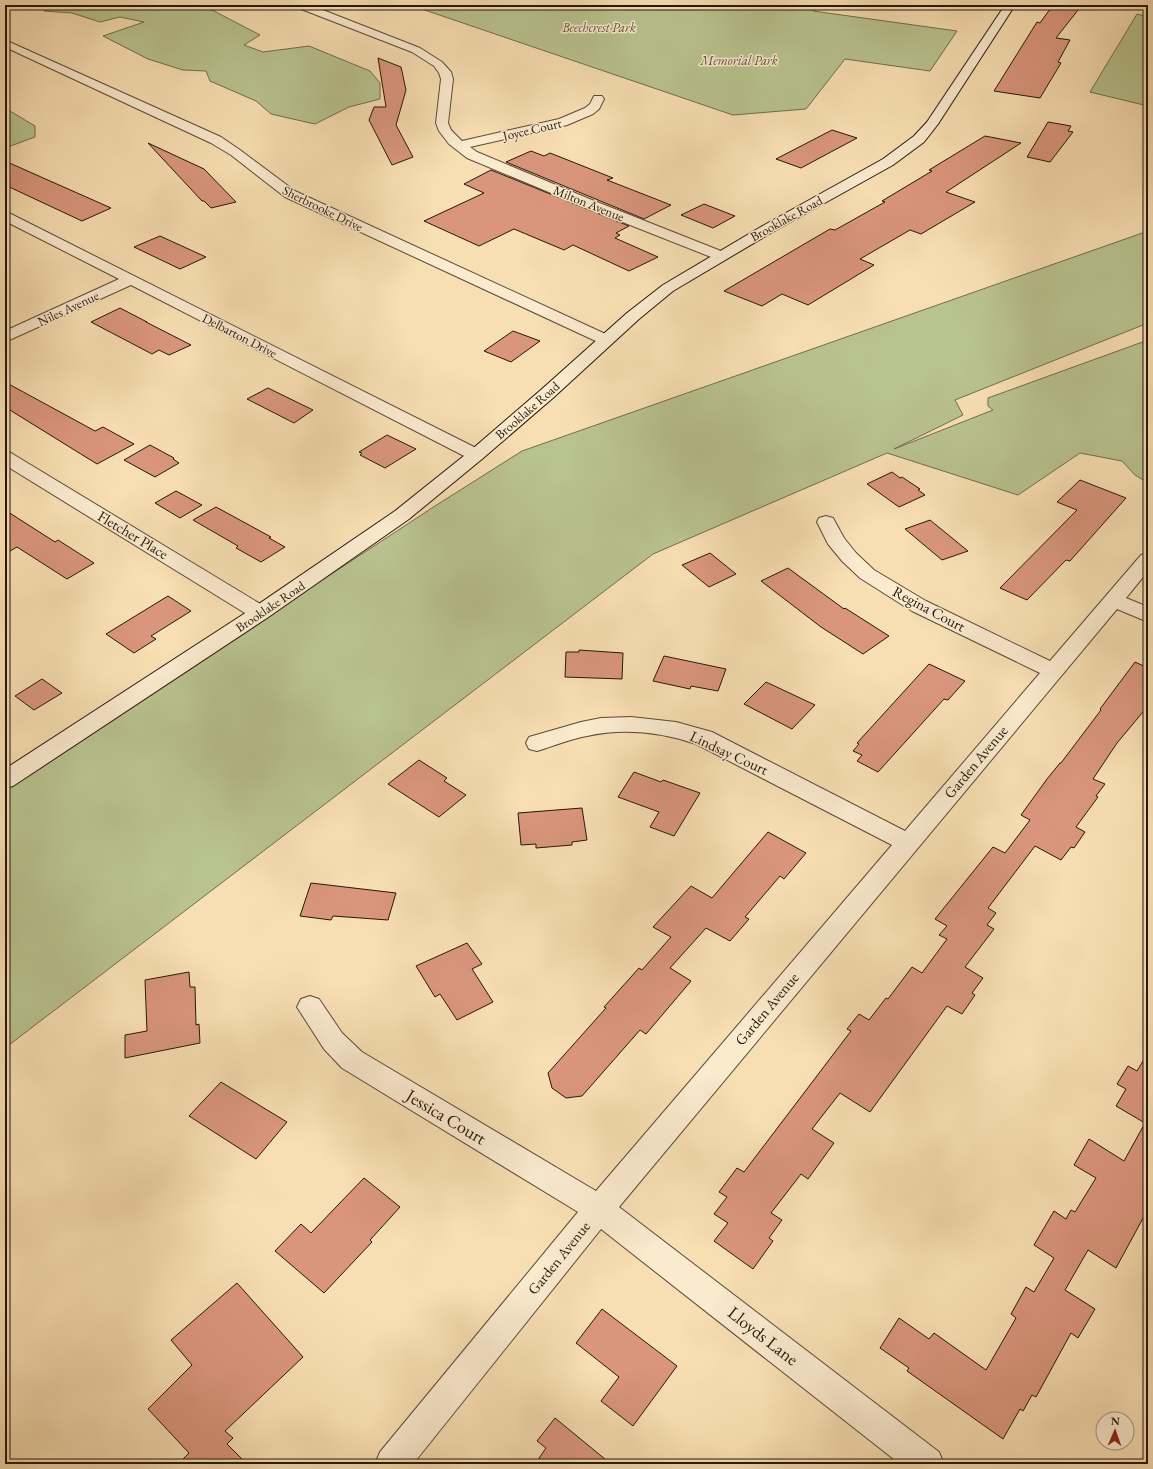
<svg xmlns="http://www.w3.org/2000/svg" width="1153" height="1469" font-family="'EB Garamond',serif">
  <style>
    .green { fill: #b9c390; stroke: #6f6d4c }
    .building { fill: #da967d; stroke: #251708 }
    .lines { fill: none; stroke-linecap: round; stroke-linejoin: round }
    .street-casing { stroke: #5a4933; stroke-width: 2 }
    .secondary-casing { stroke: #251708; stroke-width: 2 }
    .street { fill: #faeace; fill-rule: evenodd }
    .secondary { fill: #faeace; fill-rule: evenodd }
    .labels { text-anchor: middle; stroke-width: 3; stroke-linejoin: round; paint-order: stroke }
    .far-park-label { font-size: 13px; font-style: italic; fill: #595338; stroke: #faeace }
    .far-street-label { font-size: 13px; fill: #251708; stroke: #faeace }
    .street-label { font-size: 15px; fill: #251708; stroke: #faeace }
    .near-street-label { font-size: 18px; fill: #251708; stroke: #faeace }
  </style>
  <rect width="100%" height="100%" fill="#f8dfb3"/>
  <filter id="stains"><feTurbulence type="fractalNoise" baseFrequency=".005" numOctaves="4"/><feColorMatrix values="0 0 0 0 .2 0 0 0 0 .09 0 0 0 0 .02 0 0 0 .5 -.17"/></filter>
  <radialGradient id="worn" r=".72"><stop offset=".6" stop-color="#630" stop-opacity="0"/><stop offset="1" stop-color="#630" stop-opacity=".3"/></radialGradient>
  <g class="green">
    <polygon points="51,5 198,5 212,10 260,35 244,45 263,52 309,46 370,71 380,83 380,99 349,107 315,124 271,114 256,101 210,81 206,71 183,70 148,59 103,36 144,22 120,17 100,22 72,13 44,11"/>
    <polygon points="410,5 813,5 813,11 957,31 930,71 845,59 806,109 733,115"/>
    <polygon points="1137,14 1148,17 1148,106 1090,92"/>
    <polygon points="5,108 35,126 35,137 5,148"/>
    <polygon points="1148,231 1148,323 955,400 963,415 894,449 993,410 988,406 988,398 1148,340 1148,483 1135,475 1122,461 1080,453 1018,495 887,453 653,554 5,1048 5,788 435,506 522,451"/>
  </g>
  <g class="building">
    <polygon points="1053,5 1082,5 1056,38 1070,40 1058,62 1061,63 1040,98 994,91 1037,22 1040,23"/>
    <polygon points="378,58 401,67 406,90 396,125 413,157 392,165 369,120 374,107 386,107"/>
    <polygon points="1048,122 1071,126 1068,131 1073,132 1050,162 1027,157"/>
    <polygon points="832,130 857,138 801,168 776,159"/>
    <polygon points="985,136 1021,143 946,192 975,202 921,234 910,230 860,259 874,265 808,305 782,294 762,306 724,291 830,229 835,230 885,202 882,201 932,171 929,170"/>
    <polygon points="148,143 204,169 236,202 211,208 204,201 202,201"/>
    <polygon points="531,151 544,156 550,153 613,178 607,180 671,205 644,219 506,162"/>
    <polygon points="5,161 111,208 82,221 5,185"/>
    <polygon points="491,170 629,226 616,233 620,235 615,238 658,257 629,271 573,245 564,250 514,229 479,246 424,221 484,193 464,184"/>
    <polygon points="704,204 735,216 713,228 681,215"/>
    <polygon points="160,236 206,257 180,269 134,247"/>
    <polygon points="120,308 147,322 146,322 191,345 169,355 159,350 152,354 91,322"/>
    <polygon points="513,331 540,341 511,362 484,351"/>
    <polygon points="5,382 95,431 103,427 134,444 97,464 5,407"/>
    <polygon points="268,388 313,410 294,423 247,399"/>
    <polygon points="387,435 416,449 385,468 360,455 362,453 359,452"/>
    <polygon points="150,445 174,458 173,459 179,463 155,477 124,460"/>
    <polygon points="892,472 900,478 902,477 920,489 918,490 925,495 899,507 867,484"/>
    <polygon points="1080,480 1126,498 1070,561 1066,560 1027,600 1000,588 1077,510 1057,502"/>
    <polygon points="176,491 202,505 180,518 155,503"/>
    <polygon points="216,507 271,537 269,538 285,547 261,562 236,548 238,546 193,520"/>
    <polygon points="5,510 55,542 58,540 94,563 67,579 17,547 5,554"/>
    <polygon points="930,520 968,551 942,560 905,529"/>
    <polygon points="710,553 736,574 709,587 682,565"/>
    <polygon points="788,568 844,609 845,608 889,636 863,654 821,627 761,581"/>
    <polygon points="168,596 191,611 151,636 156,639 134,653 106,634"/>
    <polygon points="579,650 623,653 622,679 565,677 566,652 579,652"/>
    <polygon points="664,656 726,669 718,691 691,686 690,689 653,681"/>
    <polygon points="1135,662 1148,668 1148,706 1117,743 1093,779 1105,784 1096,796 1098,797 1076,827 1085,832 1074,848 1071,847 1061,860 1035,846 988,908 996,913 987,925 994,929 965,967 983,978 972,993 975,995 962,1014 947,1006 870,1112 840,1093 812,1129 834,1143 808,1179 801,1174 771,1213 782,1220 769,1238 773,1241 753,1269 714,1241 728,1223 714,1214 727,1197 719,1192 737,1168 744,1172 851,1031 847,1029 859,1014 869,1020 886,998 888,999 912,967 922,973 947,939 939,935 947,926 935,919 993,847 1005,853 1030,820 1021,815 1047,779 1060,763 1061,763 1101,710 1100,709"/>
    <polygon points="929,664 965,681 948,700 944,699 878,772 857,761 862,755 853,751 859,744 857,743"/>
    <polygon points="42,679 62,693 34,710 15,696"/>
    <polygon points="766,682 815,705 792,729 744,704"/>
    <polygon points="419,760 447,778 444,781 466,795 439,817 388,784"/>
    <polygon points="634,772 661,782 663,780 700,793 674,836 650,827 659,812 618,797"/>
    <polygon points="582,808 587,840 572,842 572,845 536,848 536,844 521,845 518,813"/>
    <polygon points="768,832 806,853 784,879 780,876 745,917 749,919 730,941 706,928 670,968 691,981 646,1034 640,1030 582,1096 566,1098 552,1088 548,1073 606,1008 604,1007 639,968 642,970 671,937 653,927 691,886 712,898"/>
    <polygon points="311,883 396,893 388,920 333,916 331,920 300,916"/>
    <polygon points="467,943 482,964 472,969 493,1002 457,1020 440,994 435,997 416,966"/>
    <polygon points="189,972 190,987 195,987 196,1025 199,1024 200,1043 125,1058 125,1035 147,1031 145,980"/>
    <polygon points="1148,1053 1148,1209 1116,1268 1088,1250 1065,1290 1095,1309 1078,1338 1071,1333 1036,1397 1032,1395 1023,1411 1020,1409 1003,1439 907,1371 909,1368 880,1348 899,1318 929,1339 934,1333 986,1370 1016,1318 1011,1314 1026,1287 1034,1292 1054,1258 1034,1245 1054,1211 1066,1219 1071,1210 1075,1212 1096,1178 1074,1165 1089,1139 1124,1161 1145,1123 1116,1106 1126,1089 1117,1084 1128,1066 1137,1071"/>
    <polygon points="221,1082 287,1122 256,1159 189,1116"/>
    <polygon points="364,1178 400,1207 370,1240 372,1242 324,1293 275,1251 301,1224 311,1233"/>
    <polygon points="237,1283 303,1357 225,1431 233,1438 227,1444 247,1464 178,1464 189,1453 148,1409 192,1365 171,1340"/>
    <polygon points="602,1309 677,1366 633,1426 601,1401 619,1377 576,1343"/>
    <polygon points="555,1418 611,1464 535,1464 546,1448 537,1441"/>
  </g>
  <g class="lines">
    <defs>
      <g id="street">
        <polygon points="295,5 310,5 420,48 442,62 451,72 453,79 448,123 451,130 462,141 559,119 585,108 590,104 594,96 602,96 604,99 599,109 593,114 567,125 470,147 477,152 592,200 726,253 728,256 726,259 721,260 716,259 582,206 467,158 449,144 439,131 436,123 441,79 439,73 434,66 412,52 296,7"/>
        <polygon points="5,40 221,137 240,150 295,191 612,337 614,340 612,343 606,345 600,343 285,197 231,155 211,143 5,47"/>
        <polygon points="5,211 482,451 485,455 482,459 476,460 470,459 131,285 5,342 5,331 119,279 5,221"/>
        <polygon points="5,452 11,453 267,608 270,613 267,618 260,620 253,618 5,465"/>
        <path d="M826,516L833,518L844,538L856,553L874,570L926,601L1050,661L1141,555L1148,553V571L1126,598L1148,607V622L1117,609L619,1207L939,1452L944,1464H900L601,1229L413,1464H375L380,1452L578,1212L342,1068L324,1049L297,1007L301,999L310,996L319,999L342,1033L362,1052L596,1191L892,845L696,744C661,732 623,728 587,736C570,739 554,746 537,751L529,749L526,743L529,737L581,722L601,718L631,717L676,722L712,732L905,831L1040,673L912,611L860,578L842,561L828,544L817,522L819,518Z"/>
      </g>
      <polygon id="secondary" points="1005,5 1015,5 938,124 924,142 893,165 769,234 673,291 639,319 554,397 482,459 409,519 267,618 13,786 5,788 5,769 253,608 395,511 470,451 542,389 627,313 663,285 759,228 883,159 914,136 927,122"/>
    </defs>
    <use href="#street" class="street-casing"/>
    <use href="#secondary" class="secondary-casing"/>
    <use href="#street" class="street"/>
    <use href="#secondary" class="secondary"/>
  </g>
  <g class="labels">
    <g class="far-park-label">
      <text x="599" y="32">Beechcrest Park</text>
      <text x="739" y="65">Memorial Park</text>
    </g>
    <g class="far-street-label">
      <text transform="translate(532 129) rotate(-13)" y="5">Joyce Court</text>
      <text transform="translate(589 203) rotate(22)" y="5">Milton Avenue</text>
      <text transform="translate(323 208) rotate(26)" y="5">Sherbrooke Drive</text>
      <text transform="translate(786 218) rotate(-29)" y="5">Brooklake Road</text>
      <text transform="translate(68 308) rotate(-25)" y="5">Niles Avenue</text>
      <text transform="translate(240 335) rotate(27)" y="5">Delbarton Drive</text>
      <text transform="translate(527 410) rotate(-41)" y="5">Brooklake Road</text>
      <text transform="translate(270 606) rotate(-34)" y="5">Brooklake Road</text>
    </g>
    <g class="street-label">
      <text transform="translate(133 535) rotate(31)" y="5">Fletcher Place</text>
      <text transform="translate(929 609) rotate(28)" y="5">Regina Court</text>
      <text transform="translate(729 753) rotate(25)" y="5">Lindsay Court</text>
      <text transform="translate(976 762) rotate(-50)" y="5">Garden Avenue</text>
      <text transform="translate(767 1009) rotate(-50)" y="5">Garden Avenue</text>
      <text transform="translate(559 1258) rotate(-51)" y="5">Garden Avenue</text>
    </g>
    <g class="near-street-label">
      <text transform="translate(446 1117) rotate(31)" y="6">Jessica Court</text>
      <text transform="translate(763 1336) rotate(38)" y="6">Lloyds Lane</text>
    </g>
  </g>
  <rect width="1153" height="1469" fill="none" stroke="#f8dfb3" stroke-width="20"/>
  <rect x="6" y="6" width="1141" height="1457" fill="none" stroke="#251708" stroke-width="2"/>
  <rect x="10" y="10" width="1133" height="1449" fill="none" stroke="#251708"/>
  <g transform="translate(1115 1431) rotate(2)"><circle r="19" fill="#faeace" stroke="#a5967f"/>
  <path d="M0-3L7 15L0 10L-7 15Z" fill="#8f2418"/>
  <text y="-6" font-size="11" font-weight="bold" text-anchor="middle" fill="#251708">N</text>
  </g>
  <rect width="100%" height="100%" filter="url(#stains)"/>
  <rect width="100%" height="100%" fill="url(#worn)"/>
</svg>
